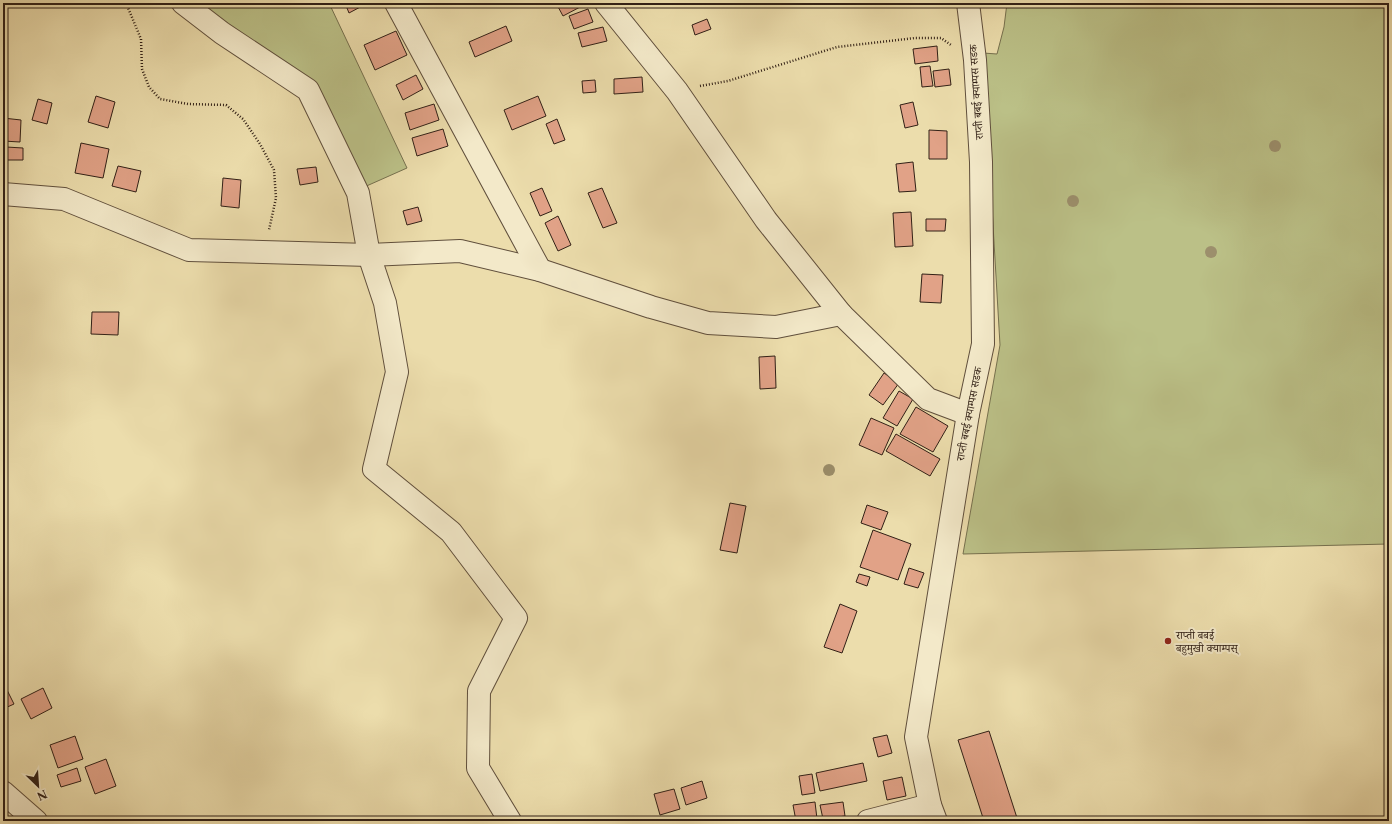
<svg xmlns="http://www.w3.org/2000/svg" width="1392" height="824" font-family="'Libre Caslon Text','Noto Serif Devanagari',serif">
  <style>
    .green { fill: #bbc087; stroke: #76704e }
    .building { fill: #e1a287; stroke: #312016 }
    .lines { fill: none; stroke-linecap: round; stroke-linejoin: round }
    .minor-casing { stroke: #604f3c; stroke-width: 24 }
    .path { stroke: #312016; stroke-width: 2.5; stroke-dasharray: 1 2; stroke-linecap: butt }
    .minor { stroke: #f3e9c9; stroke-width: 22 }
    .tree { fill: #9c8f6c }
    .poi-dot { fill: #8f2418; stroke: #f3e9c9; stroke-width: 1.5 }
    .labels { text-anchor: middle; stroke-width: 4; stroke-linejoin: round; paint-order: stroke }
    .street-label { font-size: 11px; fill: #312016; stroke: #f3e9c9 }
    .poi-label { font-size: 11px; fill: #312016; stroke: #f3e9c9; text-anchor: start }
  </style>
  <rect width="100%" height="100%" fill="#ecddac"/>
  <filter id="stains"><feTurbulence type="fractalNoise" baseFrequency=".005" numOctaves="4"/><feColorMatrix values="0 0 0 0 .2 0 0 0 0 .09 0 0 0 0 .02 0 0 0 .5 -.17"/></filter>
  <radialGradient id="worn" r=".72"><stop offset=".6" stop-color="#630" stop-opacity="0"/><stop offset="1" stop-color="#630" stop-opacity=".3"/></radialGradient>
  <g class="green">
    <polygon points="195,3 329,3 407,168 362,188 312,87"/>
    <polygon points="1007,3 1389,3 1389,544 963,554 1000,345 983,53 997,54 1004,27"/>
  </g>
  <g class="building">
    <polygon points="345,3 363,3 364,5 349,13"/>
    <polygon points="556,3 581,3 582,6 563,16"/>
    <polygon points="983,3 1003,3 1003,5 984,6"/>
    <polygon points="588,9 593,22 574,29 569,16"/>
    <polygon points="707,19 711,29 695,35 692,25"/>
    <polygon points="506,26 512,41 475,57 469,42"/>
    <polygon points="603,27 607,41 582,47 578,33"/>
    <polygon points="396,31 407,55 375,70 364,45"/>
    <polygon points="937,46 938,61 915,64 913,49"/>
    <polygon points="930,66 933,86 922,87 920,67"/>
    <polygon points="949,69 951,85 935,87 933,71"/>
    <polygon points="416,75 423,89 403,100 396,85"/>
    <polygon points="642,77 643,92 614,94 614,79"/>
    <polygon points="595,80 596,92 583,93 582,81"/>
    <polygon points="96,96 115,102 108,128 88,122"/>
    <polygon points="538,96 546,116 512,130 504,110"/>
    <polygon points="38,99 52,103 47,124 32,120"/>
    <polygon points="913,102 918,125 905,128 900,105"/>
    <polygon points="434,104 439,120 410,130 405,113"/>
    <polygon points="3,118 21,120 20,142 3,141"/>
    <polygon points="557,119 565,140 554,144 546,124"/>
    <polygon points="443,129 448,146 417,156 412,138"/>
    <polygon points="929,130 947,131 947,159 929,159"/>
    <polygon points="81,143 109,149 103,178 75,173"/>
    <polygon points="6,147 23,148 23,160 6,160"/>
    <polygon points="913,162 916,191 899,192 896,164"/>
    <polygon points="118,166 141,171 136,192 112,186"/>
    <polygon points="316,167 318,182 300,185 297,169"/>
    <polygon points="223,178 241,180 239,208 221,206"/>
    <polygon points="542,188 552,211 540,216 530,193"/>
    <polygon points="602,188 617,223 603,228 588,193"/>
    <polygon points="418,207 422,221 407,225 403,211"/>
    <polygon points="911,212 913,246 895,247 893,213"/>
    <polygon points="558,216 571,245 558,251 545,223"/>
    <polygon points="926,219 946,219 945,231 926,231"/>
    <polygon points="922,274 943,275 941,303 920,302"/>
    <polygon points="92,312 119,312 118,335 91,334"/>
    <polygon points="775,356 776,388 760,389 759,357"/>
    <polygon points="884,373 899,383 883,405 869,395"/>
    <polygon points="899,391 913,399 897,426 883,418"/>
    <polygon points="916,407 948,426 933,452 900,434"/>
    <polygon points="871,418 894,428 882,455 859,445"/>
    <polygon points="896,434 940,459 930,476 886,451"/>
    <polygon points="730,503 746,506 737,553 720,550"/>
    <polygon points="867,505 888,512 881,530 861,523"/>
    <polygon points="873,530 911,544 898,580 860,567"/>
    <polygon points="909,568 924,573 918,588 904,584"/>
    <polygon points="859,574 870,577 867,586 856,582"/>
    <polygon points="840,604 857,611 842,653 824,647"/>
    <polygon points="6,688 14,704 3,709 3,690"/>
    <polygon points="43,688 52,708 31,719 21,699"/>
    <polygon points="989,731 1018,821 984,821 958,740"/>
    <polygon points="887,735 892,753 878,757 873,738"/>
    <polygon points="75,736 83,759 58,768 50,745"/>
    <polygon points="106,759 116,786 95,794 85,767"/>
    <polygon points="863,763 867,781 820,791 816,773"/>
    <polygon points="77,768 81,781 61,787 57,775"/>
    <polygon points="812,774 815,793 802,795 799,776"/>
    <polygon points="902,777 906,796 887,800 883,781"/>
    <polygon points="702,781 707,798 686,805 681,788"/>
    <polygon points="674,789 680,809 660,815 654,794"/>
    <polygon points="815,802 817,819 796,821 793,805"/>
    <polygon points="843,802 845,816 823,819 820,805"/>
  </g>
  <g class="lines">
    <defs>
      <g id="minor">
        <polyline points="183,3 222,33 308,90 358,193 369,255 385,303 397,372 374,469 451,532 516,618 479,691 478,768 510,821"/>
        <polyline points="396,3 540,270"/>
        <polyline points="606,3 677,91 766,220 841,314 928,399 968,414"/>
        <polyline points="3,194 64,199 189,250 369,255 460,251 540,270 651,307 708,323 776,327 841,314"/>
        <polyline points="3,792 36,821"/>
        <polyline points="868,821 930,805"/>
        <polyline points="936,821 930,805 916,737 968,414 983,344 981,162 975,60 968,3"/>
      </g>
    </defs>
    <use href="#minor" class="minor-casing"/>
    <g class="path">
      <polyline points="126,3 141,39 142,69 149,87 160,99 188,104 226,105 243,119 260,144 274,170 276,198 269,230"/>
      <polyline points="700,86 728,81 837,47 915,38 941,38 951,45"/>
    </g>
    <use href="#minor" class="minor"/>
  </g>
  <g class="tree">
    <circle cx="1275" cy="146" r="6"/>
    <circle cx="1073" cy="201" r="6"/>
    <circle cx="1211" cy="252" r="6"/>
    <circle cx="829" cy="470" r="6"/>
  </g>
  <circle class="poi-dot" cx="1168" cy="641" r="4"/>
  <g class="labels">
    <g class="street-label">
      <text transform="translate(976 92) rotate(-94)" y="4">राप्ती बबई क्याम्पस सडक</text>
      <text transform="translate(969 414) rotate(-79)" y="4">राप्ती बबई क्याम्पस सडक</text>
    </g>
    <g class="poi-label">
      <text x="1176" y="639">राप्ती बबई<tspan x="1176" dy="13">बहुमुखी क्याम्पस्</tspan></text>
    </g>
  </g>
  <rect width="1392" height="824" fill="none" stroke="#ecddac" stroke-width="16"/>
  <rect x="4" y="4" width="1384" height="816" fill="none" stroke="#312016" stroke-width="2"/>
  <rect x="8" y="8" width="1376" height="808" fill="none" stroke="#312016"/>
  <g transform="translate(38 786) rotate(155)" stroke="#f3e9c9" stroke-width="3" paint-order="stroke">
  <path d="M0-3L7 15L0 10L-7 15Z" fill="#312016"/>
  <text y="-6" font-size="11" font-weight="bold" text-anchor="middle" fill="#312016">N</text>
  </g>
  <rect width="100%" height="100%" filter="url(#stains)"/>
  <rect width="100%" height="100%" fill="url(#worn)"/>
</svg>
